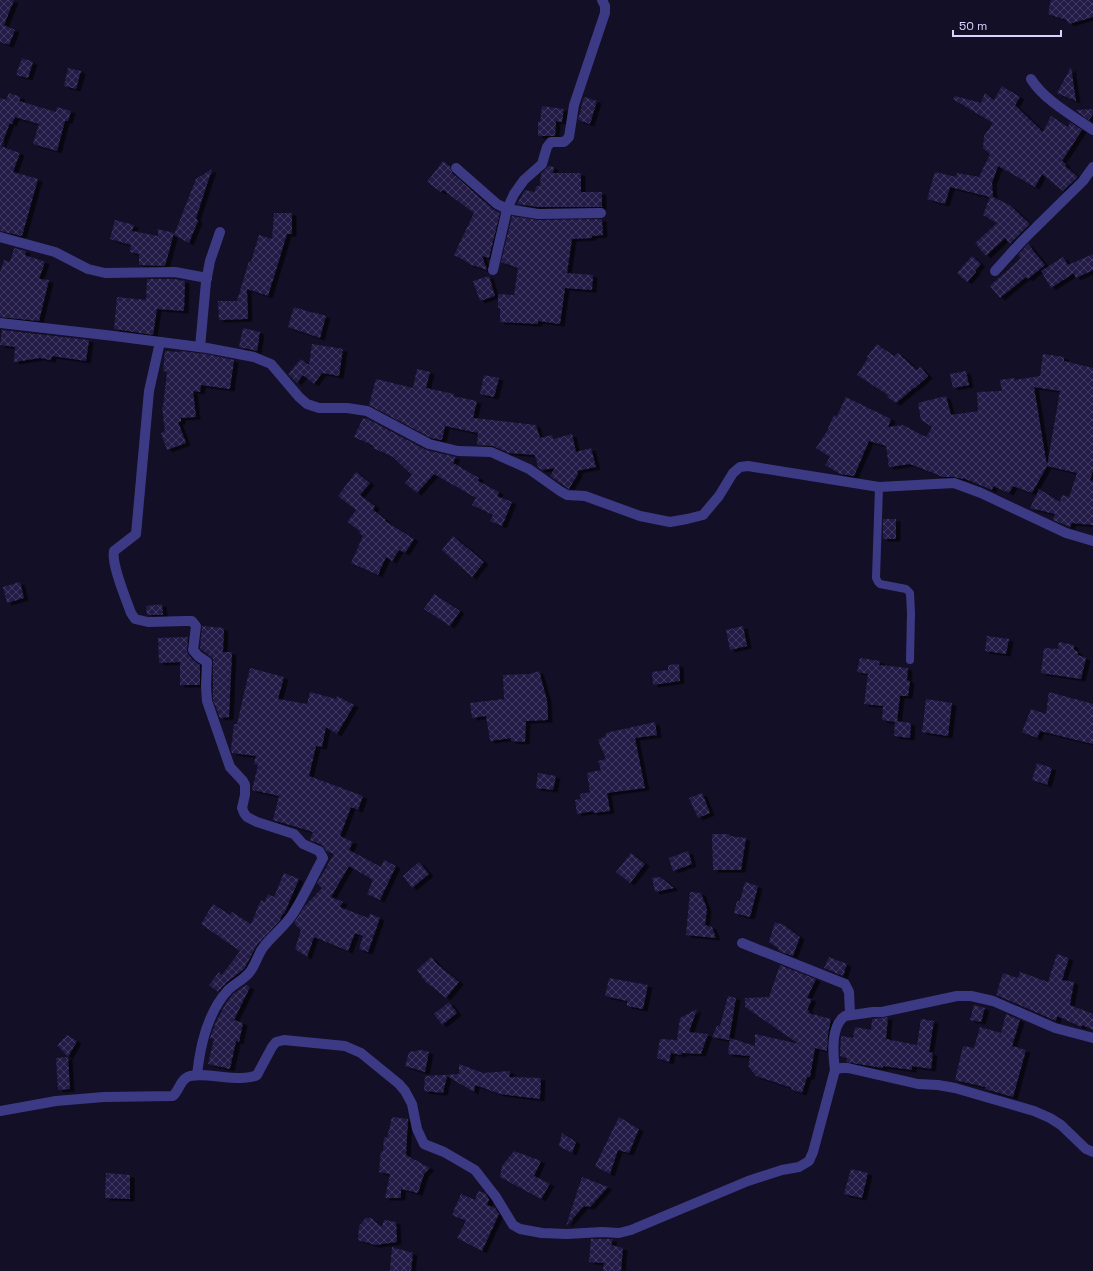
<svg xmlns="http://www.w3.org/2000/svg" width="1093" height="1271" font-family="'Space Grotesk',sans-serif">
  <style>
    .building { fill: url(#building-cross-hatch); filter: url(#shadow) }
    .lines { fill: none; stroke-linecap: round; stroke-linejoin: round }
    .service { stroke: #3d3a85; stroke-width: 8 }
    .minor { stroke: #3d3a85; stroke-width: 10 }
  </style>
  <defs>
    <pattern id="building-cross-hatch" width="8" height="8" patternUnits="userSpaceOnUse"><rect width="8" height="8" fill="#241b47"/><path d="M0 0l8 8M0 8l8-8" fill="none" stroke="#433b63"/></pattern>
    <filter id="shadow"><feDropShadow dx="4.5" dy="2.5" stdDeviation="0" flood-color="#0009"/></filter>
  </defs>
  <rect width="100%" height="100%" fill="#130f26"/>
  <g class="building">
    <polygon points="0,0 14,0 4,25 15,30 9,45 0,42"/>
    <polygon points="1051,0 1093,0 1093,17 1069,24 1066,20 1048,14"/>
    <polygon points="22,58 33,62 28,78 16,75"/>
    <polygon points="1071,67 1076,101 1057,93"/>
    <polygon points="68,68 81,71 76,89 64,86"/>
    <polygon points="1002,86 1020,97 1015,105 1043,132 1051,116 1068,127 1070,122 1082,130 1062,161 1066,164 1065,166 1078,177 1063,191 1042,174 1035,187 998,166 992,183 993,197 1011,206 1030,224 1010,244 1005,238 986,256 975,243 997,223 983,215 990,197 950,187 945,204 927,199 935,172 956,177 957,173 979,177 990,154 983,148 984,136 993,123 953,99 955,96 981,103 985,93 994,100"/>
    <polygon points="9,93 21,97 19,101 56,112 57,107 71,111 68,121 65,121 57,151 33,144 39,124 15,117 12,124 10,123 1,146 0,146 0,98 6,100"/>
    <polygon points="584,97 597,101 590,124 578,120"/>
    <polygon points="542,106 564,109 562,122 556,121 555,136 538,136 538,122 540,122"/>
    <polygon points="1093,109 1093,114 1089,120 1075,110"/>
    <polygon points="0,146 20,153 13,172 38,179 22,236 0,231"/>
    <polygon points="443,161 450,166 452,173 493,209 500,213 489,258 482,256 487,270 469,264 469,263 454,255 474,213 443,190 441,192 427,182"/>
    <polygon points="548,166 554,167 553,173 581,173 581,192 602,192 602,207 538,207 517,204 525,190 535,192 536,186 540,186 541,174"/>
    <polygon points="212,169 196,218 198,221 189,243 174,235 196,179"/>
    <polygon points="274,213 292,213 292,234 287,234 268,296 247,289 248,319 219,320 218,301 237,301 249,261 251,262 259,235 272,239"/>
    <polygon points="512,216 538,220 602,219 603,235 592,236 592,238 572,239 567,273 593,275 592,290 565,288 560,324 538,321 538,324 500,322 500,308 498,308 498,294 514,295 518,268 501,262"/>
    <polygon points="115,220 134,225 132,231 158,236 158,229 174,233 165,266 139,265 139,254 130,252 131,245 110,239"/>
    <polygon points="1028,244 1045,265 1028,279 1026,277 1000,298 990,286 1021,258 1018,255"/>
    <polygon points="14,248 26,251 25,255 45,262 39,279 49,280 39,321 0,317 0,273 4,260 10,262"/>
    <polygon points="1093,254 1093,270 1076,278 1074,273 1051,288 1041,271 1063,257 1068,265"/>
    <polygon points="972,256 981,264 975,271 976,272 967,282 957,273"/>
    <polygon points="489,276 495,296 480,301 473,281"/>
    <polygon points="147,279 174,279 185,281 184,311 157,309 153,335 114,329 117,297 146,300"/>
    <polygon points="294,307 313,313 313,312 326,316 320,338 288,327"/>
    <polygon points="243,328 260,332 257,351 239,347"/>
    <polygon points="2,330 89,340 86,361 52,356 51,360 40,358 14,362 15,347 0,345"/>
    <polygon points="312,344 343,349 339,376 322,373 314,384 303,375 297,383 288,374 301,359 309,365"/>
    <polygon points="877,344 894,356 898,353 917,370 920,367 928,376 915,388 915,387 896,403 887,397 888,395 857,375 868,358 867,357"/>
    <polygon points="165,351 180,352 180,351 206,354 234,360 230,389 201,385 200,392 193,391 196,417 181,418 181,422 178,422 186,443 167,450 161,433 165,431 162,407 163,407 167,372 163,371"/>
    <polygon points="1043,354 1064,357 1064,361 1093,368 1093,470 1090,480 1093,481 1093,525 1072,523 1070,527 1053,520 1055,514 1030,508 1039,489 1060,502 1062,495 1069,497 1077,473 1047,466 1060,391 1034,387 1047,466 1032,493 1013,486 1009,493 993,486 992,490 963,478 963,479 954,477 943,477 910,464 889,467 886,446 869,441 854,476 840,474 825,465 830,457 816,448 829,428 828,428 834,415 837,416 846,397 891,419 888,427 903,425 926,437 932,427 921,420 918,403 946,396 951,415 978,411 977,392 1002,391 1000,380 1014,378 1015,380 1040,376"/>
    <polygon points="417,369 430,372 426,388 454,394 453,396 477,401 473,418 536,425 540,438 552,435 553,439 572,434 576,452 591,448 596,467 577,471 578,474 569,489 550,476 555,468 542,470 538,467 535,455 509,453 493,446 477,445 478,433 445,426 442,440 431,438 369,405 376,379 413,388"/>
    <polygon points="966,371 969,385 953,388 950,374"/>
    <polygon points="484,375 499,378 494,397 480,394"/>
    <polygon points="363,418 366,419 366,418 426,450 456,457 453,463 479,478 478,481 499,492 497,496 512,502 502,526 490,521 493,515 472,505 476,498 434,474 417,493 405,483 412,475 393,457 373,448 374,446 354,437"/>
    <polygon points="356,472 370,483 360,495 375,506 373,510 386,520 385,521 414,539 405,553 399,550 392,561 386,557 378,575 351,563 363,536 359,533 360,531 347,522 356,510 338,496"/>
    <rect x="883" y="519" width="13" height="20"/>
    <polygon points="453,536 484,562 472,577 442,550"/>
    <polygon points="20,582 24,598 7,603 3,587"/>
    <polygon points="434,594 460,611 450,626 424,609"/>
    <polygon points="162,604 163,615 147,615 146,606"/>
    <polygon points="202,626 224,628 223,652 232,652 229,717 220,718 213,700 213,659 200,648"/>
    <polygon points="743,626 747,646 730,650 726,630"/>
    <polygon points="987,636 1009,639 1006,654 985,651"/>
    <polygon points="188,637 187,652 193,660 200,665 200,685 180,685 180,662 159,663 158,638"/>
    <polygon points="1059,642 1074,645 1074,650 1078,652 1078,655 1086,658 1081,679 1041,673 1044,648 1058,649"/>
    <polygon points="860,658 880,661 879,665 908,668 907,680 910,681 908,696 900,696 897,721 911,723 910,738 894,736 895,722 882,720 883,706 864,704 868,674 857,672"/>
    <polygon points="679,664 680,681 653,685 652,672 668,670 668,665"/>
    <polygon points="250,668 284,677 278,699 307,704 310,692 336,699 337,696 354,705 337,734 326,727 322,747 316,746 309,776 363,796 358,810 351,807 340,836 353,842 349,850 381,867 384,860 396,866 380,900 367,894 373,880 349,866 331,897 343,902 340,907 368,918 370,914 380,918 368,952 359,949 363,936 355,933 348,951 314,937 307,957 295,949 301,930 294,923 304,907 322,888 317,883 334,854 326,851 322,845 310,840 313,832 273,820 279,796 252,790 258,765 254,764 256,756 232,753 231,749 234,724 237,724"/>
    <polygon points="539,671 547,700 548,720 526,721 525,742 511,741 511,738 490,741 486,716 472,718 470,703 504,699 503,675 531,674"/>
    <polygon points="1049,692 1093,704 1093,744 1040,731 1037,738 1022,732 1031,709 1046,714"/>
    <polygon points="926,699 952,703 948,736 922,732"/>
    <polygon points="655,722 657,735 635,738 645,788 607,793 610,811 593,813 593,811 577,814 575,800 581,799 580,794 590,792 587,773 601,770 598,761 606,759 598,740 606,736 606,733"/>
    <polygon points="1037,763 1052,768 1047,785 1032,780"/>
    <polygon points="538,773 556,776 553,790 536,788"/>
    <polygon points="702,793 710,813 698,818 689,798"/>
    <polygon points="712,834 729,834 730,836 746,838 741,870 713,870"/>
    <polygon points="688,851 692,864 673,871 669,858"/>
    <polygon points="631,853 645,864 630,883 616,872"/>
    <polygon points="419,862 429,874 412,888 403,876"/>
    <polygon points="284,873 299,879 284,914 283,913 280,920 257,945 244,969 226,983 218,992 209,985 219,972 222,975 240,951 201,924 213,904 230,915 232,912 251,924 261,900 265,902 268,894 274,897"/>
    <polygon points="660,877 674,888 655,892 652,878"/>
    <polygon points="745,882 758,886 750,917 734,913 737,901 740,901"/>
    <polygon points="690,892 701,893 707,909 705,925 712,927 716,938 686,935"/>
    <polygon points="775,922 784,925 800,937 793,956 779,951 778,948 769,942"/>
    <polygon points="1057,954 1069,958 1062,980 1074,982 1070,1005 1093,1014 1093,1030 1082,1025 1081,1027 1057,1016 1056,1021 996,995 1003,973 1018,978 1020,972 1048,982"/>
    <polygon points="431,957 438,965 459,982 446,998 425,981 417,970"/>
    <polygon points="829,957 847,964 843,976 824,968"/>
    <polygon points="780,965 816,979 807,998 812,999 807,1010 810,1011 808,1013 831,1019 828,1034 827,1051 815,1048 810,1077 807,1077 802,1093 791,1089 792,1088 756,1076 748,1066 750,1056 728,1054 730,1038 755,1046 755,1034 799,1044 745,1007 745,998 769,997"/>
    <polygon points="609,978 648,985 643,1009 627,1006 627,1001 605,996"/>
    <polygon points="246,985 250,987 234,1020 243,1023 239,1042 236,1041 230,1069 208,1064 214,1039 210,1038 216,1022 226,1003 233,994"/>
    <polygon points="728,996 736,998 729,1040 712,1037 717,1026 720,1026"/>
    <polygon points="449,1002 457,1013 442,1025 434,1014"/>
    <polygon points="974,1005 985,1008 981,1022 970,1020"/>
    <polygon points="697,1009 689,1032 708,1034 701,1054 682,1053 681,1055 671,1053 669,1062 657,1058 660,1039 677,1040 680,1018"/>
    <polygon points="1006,1014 1020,1020 1012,1046 1026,1050 1013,1097 985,1089 985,1087 955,1080 963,1046 974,1048 980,1027 1001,1033"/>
    <polygon points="888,1017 886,1039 917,1045 921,1019 934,1021 929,1052 933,1053 931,1069 912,1066 912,1070 883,1066 883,1068 846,1062 847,1058 840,1056 841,1036 853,1038 855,1027 871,1030 872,1019"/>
    <polygon points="67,1035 77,1041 68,1057 57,1045"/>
    <polygon points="421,1050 429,1052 425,1072 405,1066 409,1052"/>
    <polygon points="68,1057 70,1089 58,1090 56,1058"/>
    <polygon points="459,1064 483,1073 510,1071 509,1077 541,1078 540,1099 500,1094 475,1085 474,1092 447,1076 443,1093 424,1091 425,1076 459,1074"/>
    <polygon points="392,1117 408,1119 406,1155 430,1168 424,1174 418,1193 401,1189 401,1198 385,1198 390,1174 379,1172 381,1151 383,1152 384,1137 387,1138"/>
    <polygon points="619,1117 639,1129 629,1153 618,1150 610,1174 595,1166"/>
    <polygon points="562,1133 576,1142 572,1153 559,1146"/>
    <polygon points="514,1151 541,1161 534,1176 550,1184 541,1199 500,1177 502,1166"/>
    <polygon points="851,1169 868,1173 862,1198 844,1194"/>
    <polygon points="106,1173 130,1175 130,1199 105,1198"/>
    <polygon points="582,1177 608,1187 590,1207 584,1206 566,1226"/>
    <polygon points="478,1191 485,1193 489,1199 487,1205 495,1208 499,1214 482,1251 457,1238 466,1221 452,1215 461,1194 475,1200"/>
    <polygon points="366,1218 371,1218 382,1227 384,1220 396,1222 397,1242 375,1245 358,1240 359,1226"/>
    <polygon points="591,1239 613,1239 611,1245 623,1248 621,1271 603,1271 604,1263 589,1262"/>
    <polygon points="392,1247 413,1253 411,1271 390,1271"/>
  </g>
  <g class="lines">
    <polyline class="service" points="879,487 876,578 878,582 880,584 906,589 910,593 911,613 910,660"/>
    <g class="minor">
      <path d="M1031,79C1044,100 1073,116 1093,130"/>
      <polyline points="456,168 497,204 507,209 538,214 601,213"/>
      <polyline points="0,237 55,252 88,269 105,273 175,272 207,278"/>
      <polyline points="493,270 507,209 514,194 524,180 542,164 547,147 551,142 564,142 569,137 574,105 605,13 605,6 602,0"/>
      <polyline points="995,271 1022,241 1083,181 1093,167"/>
      <polyline points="0,323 114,336 207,348 254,357 271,364 299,397 307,404 319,408 347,408 367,411 429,444 458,451 491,452 529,469 560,491 567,495 585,496 640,516 670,522 687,519 703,515 719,496 733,473 740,467 748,466 879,487 954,483 981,493 1066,533 1093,541"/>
      <path d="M160,342L149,391L136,534L114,551C111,564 126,599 131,613L135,619L148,622L186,621H192L196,626L193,650L198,656L207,662L206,686L207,701L230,767L243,781L245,785V795L242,808L244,813L247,817L257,822L294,834L303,844L319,851L323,858C313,876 305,895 294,912C286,926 271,936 262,949C257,957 255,966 249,973C243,980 234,984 228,990C207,1013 200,1046 197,1075"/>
      <polyline points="200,347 206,282 210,261 220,232"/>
      <polyline points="742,943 845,984 849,992 850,1014"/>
      <path d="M835,1070C833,1055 830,1026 845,1016L873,1012H882L957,996H971L993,1001L1055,1028L1093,1038"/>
      <path d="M0,1111L56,1101L104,1097L173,1096C179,1090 180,1082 186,1078C197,1069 240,1084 257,1075L272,1047L276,1042L284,1040L345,1046L361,1053L399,1084L405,1091L412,1104L417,1129L424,1144L444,1152L475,1170L496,1197L513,1225L520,1229L542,1233L567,1234L602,1232L619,1233L631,1230L748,1181L782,1170L799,1167L809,1161L813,1152L835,1070L841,1068H848L918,1084L938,1085L955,1088L1034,1111L1050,1118L1061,1125L1086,1149L1093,1152"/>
    </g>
  </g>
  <path d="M953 30v6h108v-6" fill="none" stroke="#d9d4ff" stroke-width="2"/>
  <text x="959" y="30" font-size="12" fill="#d9d4ff" stroke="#130f26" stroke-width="3" paint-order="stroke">50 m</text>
</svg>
